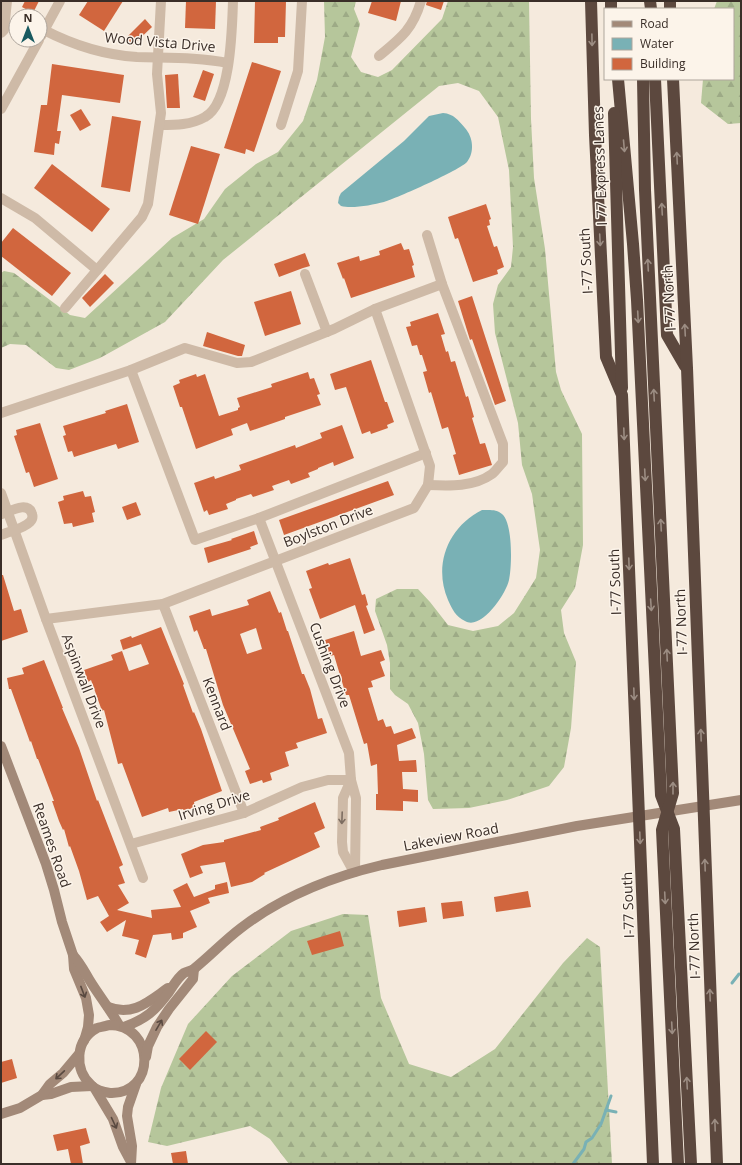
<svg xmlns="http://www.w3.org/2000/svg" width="742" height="1165" font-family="'Open Sans',sans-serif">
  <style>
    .forest { fill: url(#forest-firs) }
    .water { fill: #79b1b5 }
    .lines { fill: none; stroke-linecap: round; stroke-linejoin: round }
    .stream { stroke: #79b1b5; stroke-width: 3 }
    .building { fill: #d1663e; fill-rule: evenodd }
    .street { stroke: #cebaa7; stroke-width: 10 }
    .secondary { stroke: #a28978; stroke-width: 10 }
    .highway { stroke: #5c483e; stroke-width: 12 }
    .oneway { stroke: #9c8d83 }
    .oneway2 { stroke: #7d6d61 }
    .oneway3 { stroke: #594940 }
    .labels { text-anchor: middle; stroke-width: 3; stroke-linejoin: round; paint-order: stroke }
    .street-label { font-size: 14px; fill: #3a2e28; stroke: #fcf4ea }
  </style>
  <defs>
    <pattern id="forest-firs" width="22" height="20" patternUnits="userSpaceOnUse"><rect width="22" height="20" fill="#b6c69b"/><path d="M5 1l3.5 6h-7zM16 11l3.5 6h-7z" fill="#9daa86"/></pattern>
  </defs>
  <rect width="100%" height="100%" fill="#f5eadd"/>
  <g class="forest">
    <polygon points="324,1 356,1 354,9 360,24 351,57 361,72 378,77 392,70 442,19 448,1 529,1 531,119 534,178 545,249 556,372 561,390 582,434 583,545 575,588 561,610 564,633 576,662 571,728 564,767 549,786 507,800 469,808 433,809 428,800 424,754 418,723 408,704 395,695 390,689 390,663 387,645 375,611 376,599 397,589 418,589 430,602 448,625 473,631 498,626 514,613 536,578 540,550 532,494 522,465 518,423 495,333 493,304 498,285 511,267 513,247 509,170 498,117 479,91 458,83 439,86 223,260 165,322 100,358 69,370 56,368 26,345 10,344 1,348 1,273 4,271 14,273 70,315 85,318 172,238 204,219 225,189 256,164 278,152 303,121 317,80 325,37"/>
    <polygon points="717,1 741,1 741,123 728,124 701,103 703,79 733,79 733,9 714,9"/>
    <polygon points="343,914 368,915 381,998 409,1064 451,1077 495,1049 563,963 587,938 600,947 612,1164 289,1164 270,1139 250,1126 167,1146 148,1142 161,1088 188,1024 232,976 291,931"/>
  </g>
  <g class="water">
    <path d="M443,113C454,114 458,120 465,128C473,137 475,152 467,162C460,170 397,198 384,202C372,205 352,209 341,206L338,203L339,197L341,193L404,141L429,116Z"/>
    <path d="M482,510C489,510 497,509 502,514C513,523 512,567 509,580C506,594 481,631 465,621C456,617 452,609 448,600C433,565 448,527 482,510Z"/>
  </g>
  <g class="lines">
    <g class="stream">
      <polyline points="732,983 739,974"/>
      <polyline points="606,1110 616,1112"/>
      <polyline points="573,1164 584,1149 586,1142 592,1138 601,1124 611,1096"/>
    </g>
  </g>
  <g class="building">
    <polygon points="25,1 39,1 33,13 22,7"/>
    <polygon points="88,1 123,1 104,31 79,15"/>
    <polygon points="186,1 216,1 215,29 185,28"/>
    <polygon points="255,1 286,1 285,37 278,37 278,43 254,43"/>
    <polygon points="372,1 401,1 396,21 368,13"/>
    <polygon points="427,1 444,1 441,10 426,5"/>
    <polygon points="145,19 152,27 133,45 126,38"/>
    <polygon points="252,62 281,71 254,152 246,149 245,154 224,148"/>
    <polygon points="52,64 124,75 120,103 62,95 57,131 61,131 59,144 55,143 54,155 34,152 41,105 47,105"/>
    <polygon points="203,70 214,74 205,101 193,97"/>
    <polygon points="178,74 180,108 167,108 165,75"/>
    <polygon points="81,109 91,125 80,131 70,115"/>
    <polygon points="112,116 141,121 130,192 101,187"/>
    <polygon points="191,146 220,154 198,224 169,215"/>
    <polygon points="52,164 110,209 92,232 34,188"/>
    <polygon points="486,204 491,219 489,220 490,225 487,226 494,247 497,246 504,267 497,270 498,274 473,282 458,238 455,239 448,217"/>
    <polygon points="13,228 71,273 52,296 1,256 1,243"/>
    <polygon points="401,243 404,250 409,249 414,265 412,266 415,277 351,298 344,278 343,279 337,263 359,256 360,261 380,255 379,251"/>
    <polygon points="305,253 310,266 303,268 279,277 274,264"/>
    <polygon points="105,274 114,283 90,307 82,298"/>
    <polygon points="291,291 301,324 265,336 254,302"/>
    <polygon points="472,296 506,401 495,405 472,339 470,340 458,301"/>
    <polygon points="438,313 445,334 441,335 446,352 448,351 451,362 455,361 466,397 468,396 474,417 472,418 480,444 485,443 492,465 459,475 453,455 456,454 448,427 442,429 431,392 429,393 423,372 427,371 422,355 420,355 417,345 412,346 406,327 411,326 410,322"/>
    <polygon points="207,332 245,345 242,356 238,356 203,346"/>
    <polygon points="371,360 385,402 387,402 394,422 387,425 388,428 371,434 370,431 362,434 346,387 335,390 330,374"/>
    <polygon points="308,372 310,379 314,378 320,394 317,395 321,405 285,417 285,419 250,431 247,423 231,429 233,435 196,449 182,407 180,407 173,386 180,383 179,380 196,374 197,377 205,374 219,416 238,410 238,408 240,407 237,398 272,387 271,384"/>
    <polygon points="127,404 139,442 118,449 116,444 74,457 72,451 68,452 63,436 66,435 63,426 106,413 105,411"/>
    <polygon points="40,423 58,479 34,487 29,472 26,473 14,436 17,435 16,430"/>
    <polygon points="342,425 354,458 334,466 333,462 318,468 318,469 308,473 310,477 291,484 289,480 272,486 274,490 253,497 251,494 236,499 236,500 226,504 228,509 209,515 207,510 204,512 194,483 214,476 215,479 241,470 239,465 295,445 296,448 322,438 320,433"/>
    <polygon points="388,481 394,495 284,535 279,520"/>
    <polygon points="83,491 85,497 91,496 95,512 92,513 94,522 73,527 72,523 64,524 58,502 64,500 63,496"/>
    <polygon points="136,502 141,515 127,520 122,507"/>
    <polygon points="254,531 258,544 250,547 251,549 208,563 204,548 232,540 231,539"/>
    <polygon points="350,558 362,595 365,594 368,605 366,606 375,630 364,634 355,605 320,619 309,589 312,588 306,571 328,563 329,565"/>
    <polygon points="1,575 3,575 14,611 21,609 28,632 1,641"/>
    <path d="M270,591L279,613L281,612L287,631H288L302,674H304L310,689L318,719L322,718L327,733L296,743L298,748L285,752L289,766L270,773L272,780L263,783L262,780L250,784L245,771L250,769L223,705L206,649H204L197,630L194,632L189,616L210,609L212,616L249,605L247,600ZM256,628L262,649L247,654L240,634Z"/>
    <polygon points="161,627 184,684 183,685 193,713 194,712 201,729 222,791 194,802 195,807 184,811 183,809 169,812 168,808 142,817 122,763 118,764 104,710 102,711 91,680 88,682 84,670 113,660 111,655 122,651 129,671 149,664 141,644 123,650 120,640 131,636 132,638"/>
    <polygon points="354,631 361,656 381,650 385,660 380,662 385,676 371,681 373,687 368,688 378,721 383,719 386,727 391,726 394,734 412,728 416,738 397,745 399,761 416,760 417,772 402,772 403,789 418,790 418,802 403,801 403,811 376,810 376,794 378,794 377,764 371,766 367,743 364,744 349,695 346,695 334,655 330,656 325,640"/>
    <polygon points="44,660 63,708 62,708 79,748 97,801 98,800 123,865 119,867 125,883 118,885 129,903 117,910 152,918 151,910 181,907 173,890 187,883 194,897 215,889 215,885 227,882 229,893 208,898 210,903 190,911 197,927 183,933 183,938 172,940 171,933 153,935 146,958 135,954 139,940 122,936 126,920 107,932 100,922 109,916 98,896 87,900 79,871 70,846 69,847 64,829 63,830 59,821 52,801 54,801 38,759 37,759 31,741 30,742 11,689 9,689 7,678 24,674 22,668"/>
    <polygon points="315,802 325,828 314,833 320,847 264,873 265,874 252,882 231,887 225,862 200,866 203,873 190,878 181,854 203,845 224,842 224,840 261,830 260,827 279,820 278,818"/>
    <polygon points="528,891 531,907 496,912 494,897"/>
    <polygon points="462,901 464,916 443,919 441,903"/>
    <polygon points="425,907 427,922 399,927 397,911"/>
    <polygon points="340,931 344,946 312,955 307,941"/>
    <polygon points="206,1031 217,1042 190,1070 179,1059"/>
    <polygon points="12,1059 17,1078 1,1083 1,1062"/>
    <polygon points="86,1128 90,1143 80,1146 83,1164 71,1164 68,1149 57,1151 53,1135"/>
    <polygon points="186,1151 188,1164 173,1164 171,1153"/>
  </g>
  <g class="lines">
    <g class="street">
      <path d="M44,30C73,45 105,55 137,57C168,58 199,57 228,63"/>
      <polyline points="1,33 4,30 7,1"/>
      <polyline points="41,36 60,1"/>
      <path d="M379,56C401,38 413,29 421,1"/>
      <polyline points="1,109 39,40"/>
      <path d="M160,125C176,125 191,125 205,117C231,103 232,28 233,1"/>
      <polyline points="281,125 298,71 302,1"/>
      <polyline points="1,198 35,218 97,270"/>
      <polyline points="305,274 327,332"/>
      <polyline points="65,308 142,217 148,204 161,113 157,74 161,1"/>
      <polyline points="131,370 195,540 259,518 349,753 351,780 356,798 355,872"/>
      <polyline points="1,413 131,370 185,348 237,363 251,362 334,329 375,309 442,284 427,235"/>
      <path d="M428,485C450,486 474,487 492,474C496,471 499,466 503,462V444L442,284"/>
      <polyline points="1,493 46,619 143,878"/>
      <polyline points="259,518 426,453"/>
      <path d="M1,535C10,531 23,529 30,522C32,520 33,517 32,514C28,500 9,512 2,514"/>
      <polyline points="163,604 244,813"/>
      <polyline points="46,619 163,604 414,508 428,485 430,466 375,309"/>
      <polyline points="351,780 343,798 342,842 343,852 354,872"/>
      <polyline points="131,844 244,813 302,787 328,780 351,780"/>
    </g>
    <g class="secondary">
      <polyline points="1,746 46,864 54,890 62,922 73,955 74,969 86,998 89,1015 88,1027 84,1041"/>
      <path d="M73,955C82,965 85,973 92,984C101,998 111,1011 119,1025"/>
      <path d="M108,1007C133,1017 149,1001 168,988"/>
      <path d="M109,1025C156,1025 156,1095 110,1093C103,1092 96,1090 91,1085C74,1069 75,1040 97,1028C101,1027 106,1026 109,1025Z"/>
      <path d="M124,1027C146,1019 155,1011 169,992C173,986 178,977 184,973C187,971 192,971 195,968C211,955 225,940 241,928C283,896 331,877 382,865L577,826L741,800"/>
      <polyline points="146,1057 148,1046 157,1027 169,1009 193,979 194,969"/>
      <polyline points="95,1089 113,1119 123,1147 131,1162"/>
      <polyline points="42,1095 51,1094 71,1087 92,1086"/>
      <polyline points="1,1114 20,1108 42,1095 50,1084 63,1073 79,1054"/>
      <polyline points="131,1164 132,1146 127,1116 128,1107 136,1084"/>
    </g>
    <g class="highway">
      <polyline points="591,1 595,135 606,357 622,395 653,1164"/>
      <polyline points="611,1 611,9"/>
      <polyline points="650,1 651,9"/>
      <polyline points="670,1 670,9"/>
      <polyline points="618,79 633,244 637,300 661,795 674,829 691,1164"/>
      <polyline points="643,79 645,190 673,793 662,830 678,1164"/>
      <polyline points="655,79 667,335 685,366"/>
      <polyline points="673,79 687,368 717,1164"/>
      <polyline points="614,113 622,388"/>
    </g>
  </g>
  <defs><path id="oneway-shaft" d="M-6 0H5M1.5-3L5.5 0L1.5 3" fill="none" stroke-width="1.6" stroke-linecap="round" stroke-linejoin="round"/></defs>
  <g class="oneway">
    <use href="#oneway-shaft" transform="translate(592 40) rotate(89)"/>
    <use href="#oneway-shaft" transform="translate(624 146) rotate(85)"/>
    <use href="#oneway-shaft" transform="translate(677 158) rotate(-93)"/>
    <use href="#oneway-shaft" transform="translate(662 209) rotate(-93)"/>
    <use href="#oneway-shaft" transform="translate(600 240) rotate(87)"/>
    <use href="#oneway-shaft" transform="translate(648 265) rotate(-93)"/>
    <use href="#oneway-shaft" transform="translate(638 317) rotate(87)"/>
    <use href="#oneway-shaft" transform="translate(685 330) rotate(-93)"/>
    <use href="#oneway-shaft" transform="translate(654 395) rotate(-93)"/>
    <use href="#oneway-shaft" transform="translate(624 434) rotate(88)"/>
    <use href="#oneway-shaft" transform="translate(645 475) rotate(87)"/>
    <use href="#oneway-shaft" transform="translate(661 525) rotate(-93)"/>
    <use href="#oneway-shaft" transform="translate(629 564) rotate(88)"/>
    <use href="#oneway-shaft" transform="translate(651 605) rotate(86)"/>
    <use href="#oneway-shaft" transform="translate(667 655) rotate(-93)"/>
    <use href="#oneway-shaft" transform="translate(634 694) rotate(88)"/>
    <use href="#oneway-shaft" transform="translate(701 735) rotate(-92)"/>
    <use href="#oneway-shaft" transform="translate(673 788) rotate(-90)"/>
    <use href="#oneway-shaft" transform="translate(640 838) rotate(88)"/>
    <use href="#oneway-shaft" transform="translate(705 865) rotate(-92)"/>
    <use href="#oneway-shaft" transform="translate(665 898) rotate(87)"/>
    <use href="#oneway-shaft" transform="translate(710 995) rotate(-92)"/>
    <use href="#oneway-shaft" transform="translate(672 1028) rotate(87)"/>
    <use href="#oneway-shaft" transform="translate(687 1083) rotate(-93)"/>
    <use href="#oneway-shaft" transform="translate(715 1125) rotate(-92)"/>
  </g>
  <use class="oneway2" href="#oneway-shaft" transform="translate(342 818) rotate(92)"/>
  <g class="oneway3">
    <use href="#oneway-shaft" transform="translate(83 992) rotate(69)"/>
    <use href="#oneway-shaft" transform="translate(159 1025) rotate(-60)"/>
    <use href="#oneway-shaft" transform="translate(60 1075) rotate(137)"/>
    <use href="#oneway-shaft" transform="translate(114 1123) rotate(65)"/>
  </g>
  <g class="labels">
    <g class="street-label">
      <text transform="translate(160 42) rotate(5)" y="5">Wood Vista Drive</text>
      <text transform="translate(600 166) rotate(-92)" y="5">I 77 Express Lanes</text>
      <text transform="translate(586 261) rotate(-93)" y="5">I-77 South</text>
      <text transform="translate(669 298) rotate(-93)" y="5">I-77 North</text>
      <text transform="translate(328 526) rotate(-21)" y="5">Boylston Drive</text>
      <text transform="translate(615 582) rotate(-92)" y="5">I-77 South</text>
      <text transform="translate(681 622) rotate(-92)" y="5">I-77 North</text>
      <text transform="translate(330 665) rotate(69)" y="5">Cushing Drive</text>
      <text transform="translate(84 681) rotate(69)" y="5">Aspinwall Drive</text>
      <text transform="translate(217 704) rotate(69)" y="5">Kennard</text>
      <text transform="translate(214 805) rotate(-17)" y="5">Irving Drive</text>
      <text transform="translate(451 837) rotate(-11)" y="5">Lakeview Road</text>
      <text transform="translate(52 845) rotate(71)" y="5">Reames Road</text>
      <text transform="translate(628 905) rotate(-92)" y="5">I-77 South</text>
      <text transform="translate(694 946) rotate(-92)" y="5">I-77 North</text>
    </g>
  </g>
  <rect width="742" height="1165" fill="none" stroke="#3a2e28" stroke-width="4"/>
  <rect x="604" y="8" width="130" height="72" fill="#fcf4ea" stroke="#aea59c"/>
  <rect x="612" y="21" width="20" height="6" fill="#a28978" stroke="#aea59c"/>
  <text x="640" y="28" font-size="12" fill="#3a2e28">Road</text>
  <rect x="612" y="38" width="20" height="12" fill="#79b1b5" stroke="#aea59c"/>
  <text x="640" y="48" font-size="12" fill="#3a2e28">Water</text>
  <rect x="612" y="58" width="20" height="12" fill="#d1663e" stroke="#aea59c"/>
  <text x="640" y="68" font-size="12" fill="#3a2e28">Building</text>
  <g transform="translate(28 28)"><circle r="19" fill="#fcf4ea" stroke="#aea59c"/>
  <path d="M0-3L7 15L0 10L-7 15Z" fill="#195a60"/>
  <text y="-6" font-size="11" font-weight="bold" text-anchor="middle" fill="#3a2e28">N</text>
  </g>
</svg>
